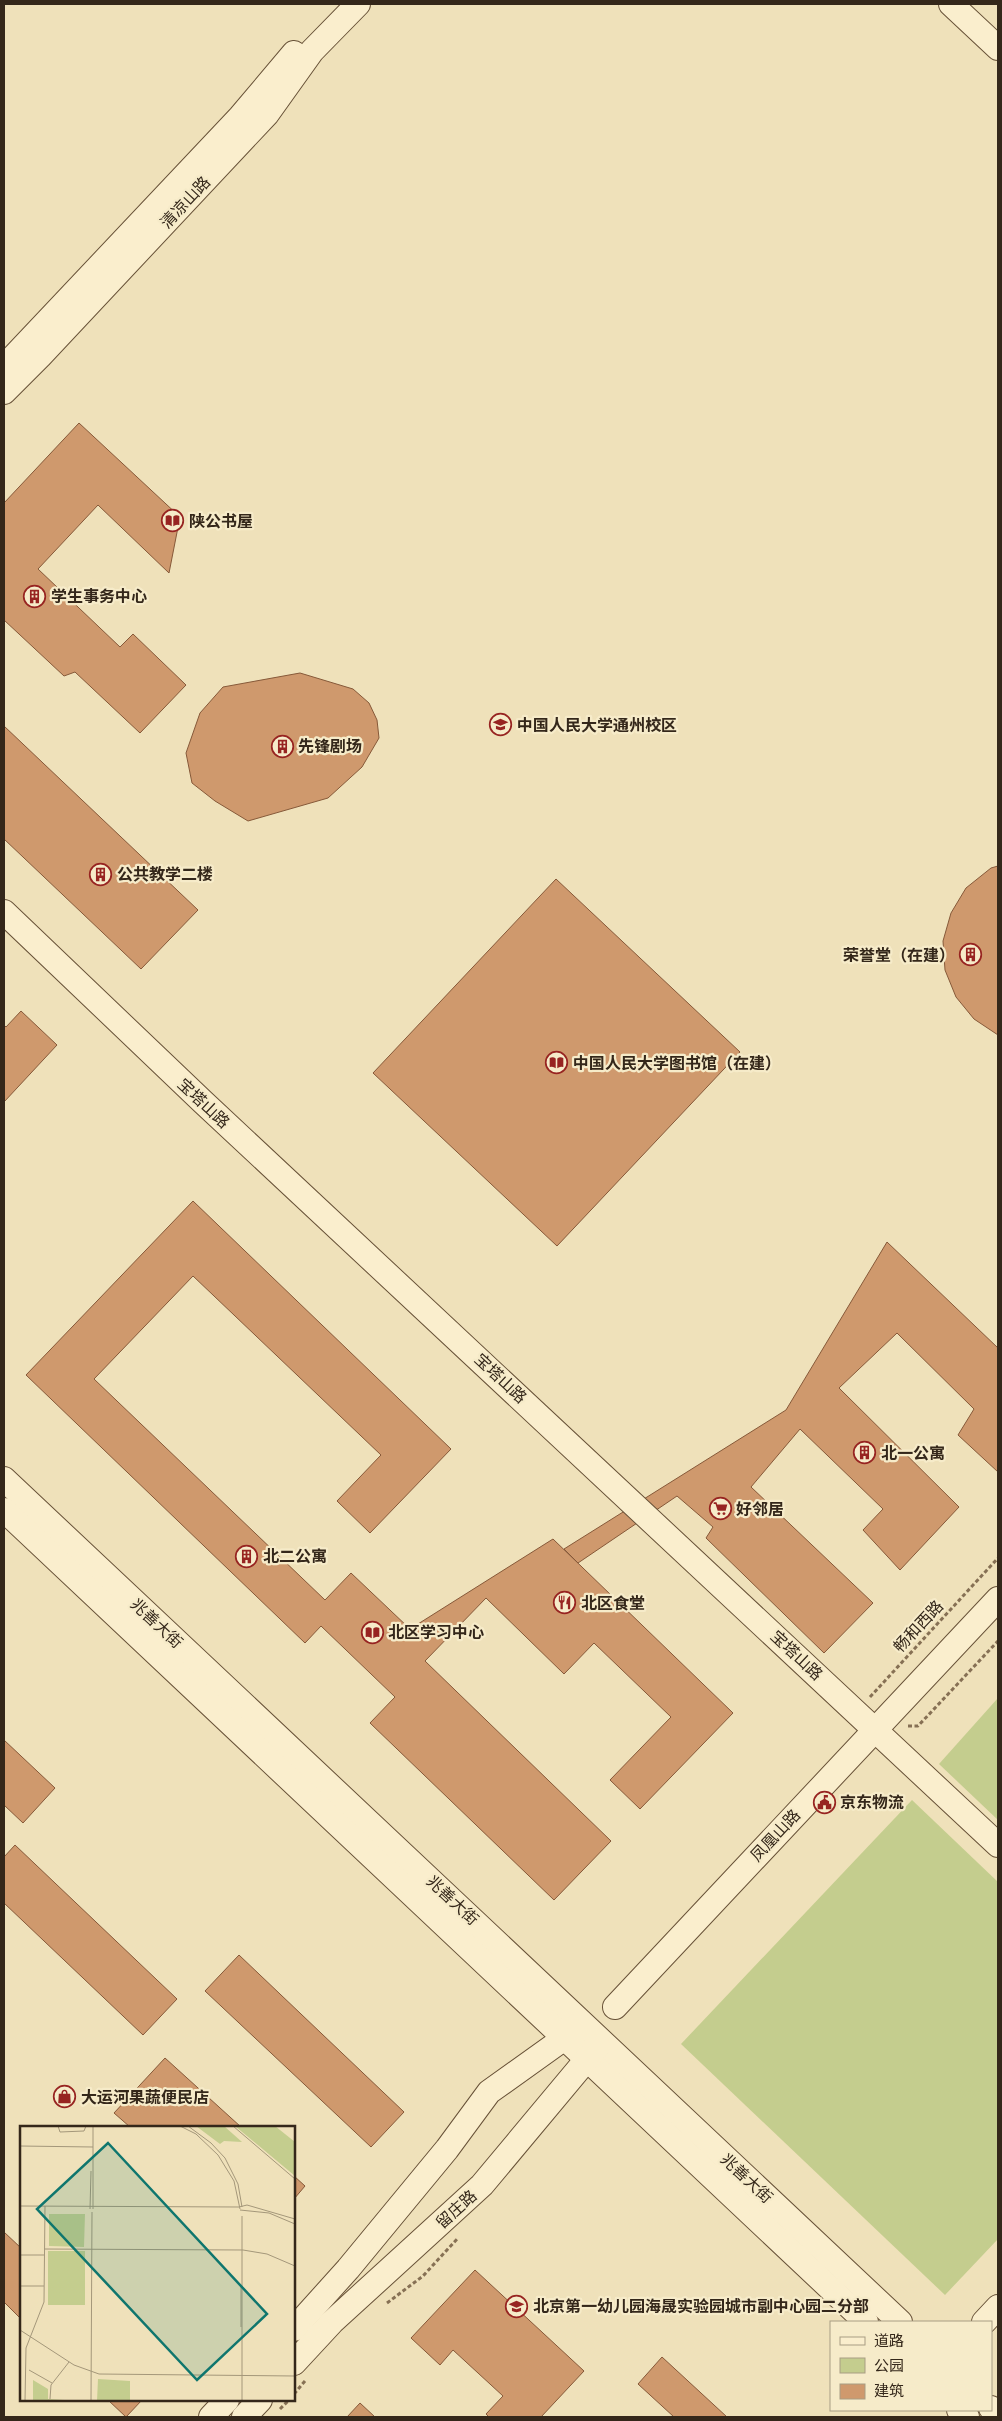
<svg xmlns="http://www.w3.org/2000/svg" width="1002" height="2421" font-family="'Roboto Serif','Noto Sans SC',serif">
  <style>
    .green { fill: #c4cd8e }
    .building { fill: #cf996d; stroke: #865939 }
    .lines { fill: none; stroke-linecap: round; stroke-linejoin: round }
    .secondary-casing { stroke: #675137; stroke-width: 26 }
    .path { stroke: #867054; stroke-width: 3; stroke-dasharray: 4 2.5; stroke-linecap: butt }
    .secondary { stroke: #faeecd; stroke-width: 24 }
    .labels { text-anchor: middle; stroke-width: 4.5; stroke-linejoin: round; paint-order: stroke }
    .street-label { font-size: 16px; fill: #34271a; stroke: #f6ebc9 }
    .poi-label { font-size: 16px; font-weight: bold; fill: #34271a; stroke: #f6ebc9; text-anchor: start }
    .inset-road { fill: none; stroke: #a4977a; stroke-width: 1 }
    .view { fill: #0f766e; fill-opacity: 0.15; stroke: #0f766e; stroke-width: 2.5 }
    .inset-edge { fill: none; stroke: #34271a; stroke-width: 2.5 }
  </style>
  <rect width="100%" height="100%" fill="#efe1ba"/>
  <g class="green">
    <polygon points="998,1698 998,1820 939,1764"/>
    <polygon points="912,1800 998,1882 998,2239 945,2295 681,2044"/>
  </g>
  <g class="building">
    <polygon points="79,423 180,517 169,573 98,505 38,569 120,647 133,634 186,685 140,733 75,672 64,676 4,620 4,503"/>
    <polygon points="300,673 353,689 369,703 377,720 379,738 362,767 328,798 248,821 215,801 192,783 186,753 200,713 223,687"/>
    <polygon points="4,726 198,910 141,969 4,839"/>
    <polygon points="998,866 998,1035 974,1019 956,997 945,970 943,941 951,913 966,888 991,868"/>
    <polygon points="556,879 740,1052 557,1246 373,1073"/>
    <polygon points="21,1011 57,1045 4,1102 4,1025 6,1027"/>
    <polygon points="193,1201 451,1449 370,1533 337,1501 381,1455 193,1276 94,1379 325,1600 351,1573 410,1629 553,1539 733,1713 640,1809 610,1780 671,1717 594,1643 564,1674 486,1598 425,1661 611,1841 554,1900 370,1723 395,1697 321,1626 305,1643 26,1375"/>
    <polygon points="887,1242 998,1348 998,1472 958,1435 974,1409 897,1333 839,1388 959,1507 900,1570 863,1530 883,1509 800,1429 751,1487 873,1603 824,1653 706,1538 713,1527 677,1496 578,1563 564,1549 786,1410"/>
    <polygon points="4,1740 55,1788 23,1823 4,1805"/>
    <polygon points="15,1845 177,1999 143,2035 4,1903 4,1857"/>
    <polygon points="239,1955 404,2112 371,2147 205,1991"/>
    <polygon points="165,2058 241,2127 130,2127 114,2113"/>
    <polygon points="294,2176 305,2186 294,2199"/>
    <polygon points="4,2232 21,2248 21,2319 4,2302"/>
    <polygon points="475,2270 584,2371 541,2417 489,2417 486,2414 503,2396 453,2350 440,2365 411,2338"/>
    <polygon points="662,2357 727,2417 674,2417 638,2384"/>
    <polygon points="108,2400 142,2400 126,2417"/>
    <polygon points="360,2403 375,2417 347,2417"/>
  </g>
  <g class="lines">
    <defs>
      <g id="secondary">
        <polyline points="951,4 998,48"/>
        <polyline points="4,367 240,117 294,53"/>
        <polyline points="4,392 40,356 267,114 312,51 358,4"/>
        <polyline points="4,912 203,1102 998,1845"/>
        <polyline points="4,1479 900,2322"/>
        <polyline points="4,1510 866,2322"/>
        <polyline points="615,2007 998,1599"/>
        <polyline points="984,2322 998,2307"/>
        <polyline points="294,2329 348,2269 447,2149 489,2092 566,2037 577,2026"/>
        <polyline points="294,2363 332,2322 482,2185 598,2046"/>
        <polyline points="991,2408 998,2415"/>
        <polyline points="959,2410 967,2417"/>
        <polyline points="211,2417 227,2400"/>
        <polyline points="244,2417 260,2400"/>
      </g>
    </defs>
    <use href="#secondary" class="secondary-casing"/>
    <g class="path">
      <polyline points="870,1697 998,1558"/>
      <polyline points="908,1726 918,1726 998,1641"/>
      <polyline points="387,2303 423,2276 458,2238"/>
      <polyline points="294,2394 305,2381"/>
      <polyline points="280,2409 289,2400"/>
    </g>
    <use href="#secondary" class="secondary"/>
  </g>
  <defs>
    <symbol id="library-ring" viewBox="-11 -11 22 22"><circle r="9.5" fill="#f6ebc9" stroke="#972421" stroke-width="1.5"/><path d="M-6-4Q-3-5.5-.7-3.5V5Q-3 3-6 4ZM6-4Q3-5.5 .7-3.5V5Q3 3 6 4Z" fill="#972421"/></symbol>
    <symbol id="building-ring" viewBox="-11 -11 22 22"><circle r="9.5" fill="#f6ebc9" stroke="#972421" stroke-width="1.5"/><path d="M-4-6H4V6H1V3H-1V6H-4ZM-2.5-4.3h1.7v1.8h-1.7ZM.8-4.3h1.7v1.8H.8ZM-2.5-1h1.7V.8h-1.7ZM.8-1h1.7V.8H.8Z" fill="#972421"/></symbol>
    <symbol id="school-ring" viewBox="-11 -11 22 22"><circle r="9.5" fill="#f6ebc9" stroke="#972421" stroke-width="1.5"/><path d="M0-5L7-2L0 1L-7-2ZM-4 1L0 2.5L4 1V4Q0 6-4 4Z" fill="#972421"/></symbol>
    <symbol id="supermarket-ring" viewBox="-11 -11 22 22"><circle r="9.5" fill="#f6ebc9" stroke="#972421" stroke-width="1.5"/><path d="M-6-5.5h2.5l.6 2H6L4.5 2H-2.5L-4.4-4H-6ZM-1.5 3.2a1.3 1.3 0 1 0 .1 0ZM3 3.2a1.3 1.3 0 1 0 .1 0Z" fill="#972421"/></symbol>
    <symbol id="restaurant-ring" viewBox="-11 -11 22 22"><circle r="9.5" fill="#f6ebc9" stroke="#972421" stroke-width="1.5"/><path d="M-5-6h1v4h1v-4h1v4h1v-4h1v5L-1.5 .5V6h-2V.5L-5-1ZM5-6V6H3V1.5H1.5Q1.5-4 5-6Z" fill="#972421"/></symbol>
    <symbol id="civic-ring" viewBox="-11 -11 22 22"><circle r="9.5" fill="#f6ebc9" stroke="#972421" stroke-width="1.5"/><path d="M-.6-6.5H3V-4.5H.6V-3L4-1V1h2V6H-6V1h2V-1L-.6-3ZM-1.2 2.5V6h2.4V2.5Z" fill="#972421"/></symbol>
    <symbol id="shop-ring" viewBox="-11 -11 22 22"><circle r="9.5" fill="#f6ebc9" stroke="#972421" stroke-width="1.5"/><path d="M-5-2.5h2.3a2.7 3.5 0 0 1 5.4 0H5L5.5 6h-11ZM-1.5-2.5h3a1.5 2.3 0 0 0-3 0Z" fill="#972421"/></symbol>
  </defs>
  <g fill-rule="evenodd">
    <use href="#library-ring" x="160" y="508" width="25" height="25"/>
    <use href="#building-ring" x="22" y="584" width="25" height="25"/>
    <use href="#school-ring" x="488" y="712" width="25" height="25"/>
    <use href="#building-ring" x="270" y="734" width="25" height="25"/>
    <use href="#building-ring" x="88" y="862" width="25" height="25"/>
    <use href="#building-ring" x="958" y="942" width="25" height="25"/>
    <use href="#library-ring" x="544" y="1050" width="25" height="25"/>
    <use href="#building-ring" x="852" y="1440" width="25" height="25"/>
    <use href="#supermarket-ring" x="708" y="1496" width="25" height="25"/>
    <use href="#building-ring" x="234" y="1544" width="25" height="25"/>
    <use href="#restaurant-ring" x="552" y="1590" width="25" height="25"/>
    <use href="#library-ring" x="360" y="1620" width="25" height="25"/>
    <use href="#civic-ring" x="812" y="1790" width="25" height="25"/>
    <use href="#shop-ring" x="52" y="2084" width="25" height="25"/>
    <use href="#school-ring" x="504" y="2294" width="25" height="25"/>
  </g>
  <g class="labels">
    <g class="street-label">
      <text transform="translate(185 202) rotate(-47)" y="6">清凉山路</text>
      <text transform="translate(204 1103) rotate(43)" y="6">宝塔山路</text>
      <text transform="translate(501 1378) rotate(43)" y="6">宝塔山路</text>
      <text transform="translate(157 1623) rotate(43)" y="6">兆善大街</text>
      <text transform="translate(918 1626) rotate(-47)" y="6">畅和西路</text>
      <text transform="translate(797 1655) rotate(43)" y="6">宝塔山路</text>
      <text transform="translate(775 1835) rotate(-47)" y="6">凤凰山路</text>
      <text transform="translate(453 1900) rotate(43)" y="6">兆善大街</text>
      <text transform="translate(747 2178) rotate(43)" y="6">兆善大街</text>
      <text transform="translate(456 2209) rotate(-42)" y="6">留庄路</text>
    </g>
    <g class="poi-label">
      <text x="189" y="527">陕公书屋</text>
      <text x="51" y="602">学生事务中心</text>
      <text x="517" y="731">中国人民大学通州校区</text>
      <text x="298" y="752">先锋剧场</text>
      <text x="117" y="880">公共教学二楼</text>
      <text x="955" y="961" text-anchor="end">荣誉堂（在建）</text>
      <text x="573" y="1069">中国人民大学图书馆（在建）</text>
      <text x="881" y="1459">北一公寓</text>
      <text x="736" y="1515">好邻居</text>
      <text x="263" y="1562">北二公寓</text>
      <text x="581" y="1609">北区食堂</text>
      <text x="388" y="1638">北区学习中心</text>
      <text x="840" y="1808">京东物流</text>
      <text x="81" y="2103">大运河果蔬便民店</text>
      <text x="533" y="2312">北京第一幼儿园海晟实验园城市副中心园二分部</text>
    </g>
  </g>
  <g transform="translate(20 2126)">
    <rect width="275" height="275" fill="#efe1ba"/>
    <path d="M176,0H204L222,16L204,15L200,18ZM215,0H255L275,16V50ZM29,88H65L64,121L29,120ZM28,125H65V179H28ZM78,253L110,255V275H77ZM13,254L28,263V273L60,275H13Z" fill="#c4cd8e"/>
    <path class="inset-road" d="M38,0L40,6L64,5L66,0M160,0L176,8L198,29L214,55L220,83M168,0L191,17L205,32L218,58L222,81M213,0L275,53M0,20L73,21M0,80L219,81L227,79L275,93M70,83L71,45M73,83V0M220,84L249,87L275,98M222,90V275M24,123L223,124L247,128L275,140M0,129H24M0,160H24M221,161V201M0,204L54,239L79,248L275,250M9,244L32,257M30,273L31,259L49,236M5,275L6,222L24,176L25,80M71,275L72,86"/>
    <path class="view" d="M88,17L247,188L177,254L17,83Z"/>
    <rect width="275" height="275" class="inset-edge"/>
  </g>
  <rect width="1002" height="2421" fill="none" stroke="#34271a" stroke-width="10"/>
  <rect x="830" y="2321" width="162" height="90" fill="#f6ebc9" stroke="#a89d83"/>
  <rect x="840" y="2337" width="25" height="8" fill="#faeecd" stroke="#a89d83"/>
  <text x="874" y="2346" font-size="15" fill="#34271a">道路</text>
  <rect x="840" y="2358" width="25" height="15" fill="#c4cd8e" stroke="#a89d83"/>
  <text x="874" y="2371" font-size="15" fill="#34271a">公园</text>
  <rect x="840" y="2384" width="25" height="15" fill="#cf996d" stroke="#a89d83"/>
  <text x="874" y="2396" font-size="15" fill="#34271a">建筑</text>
</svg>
